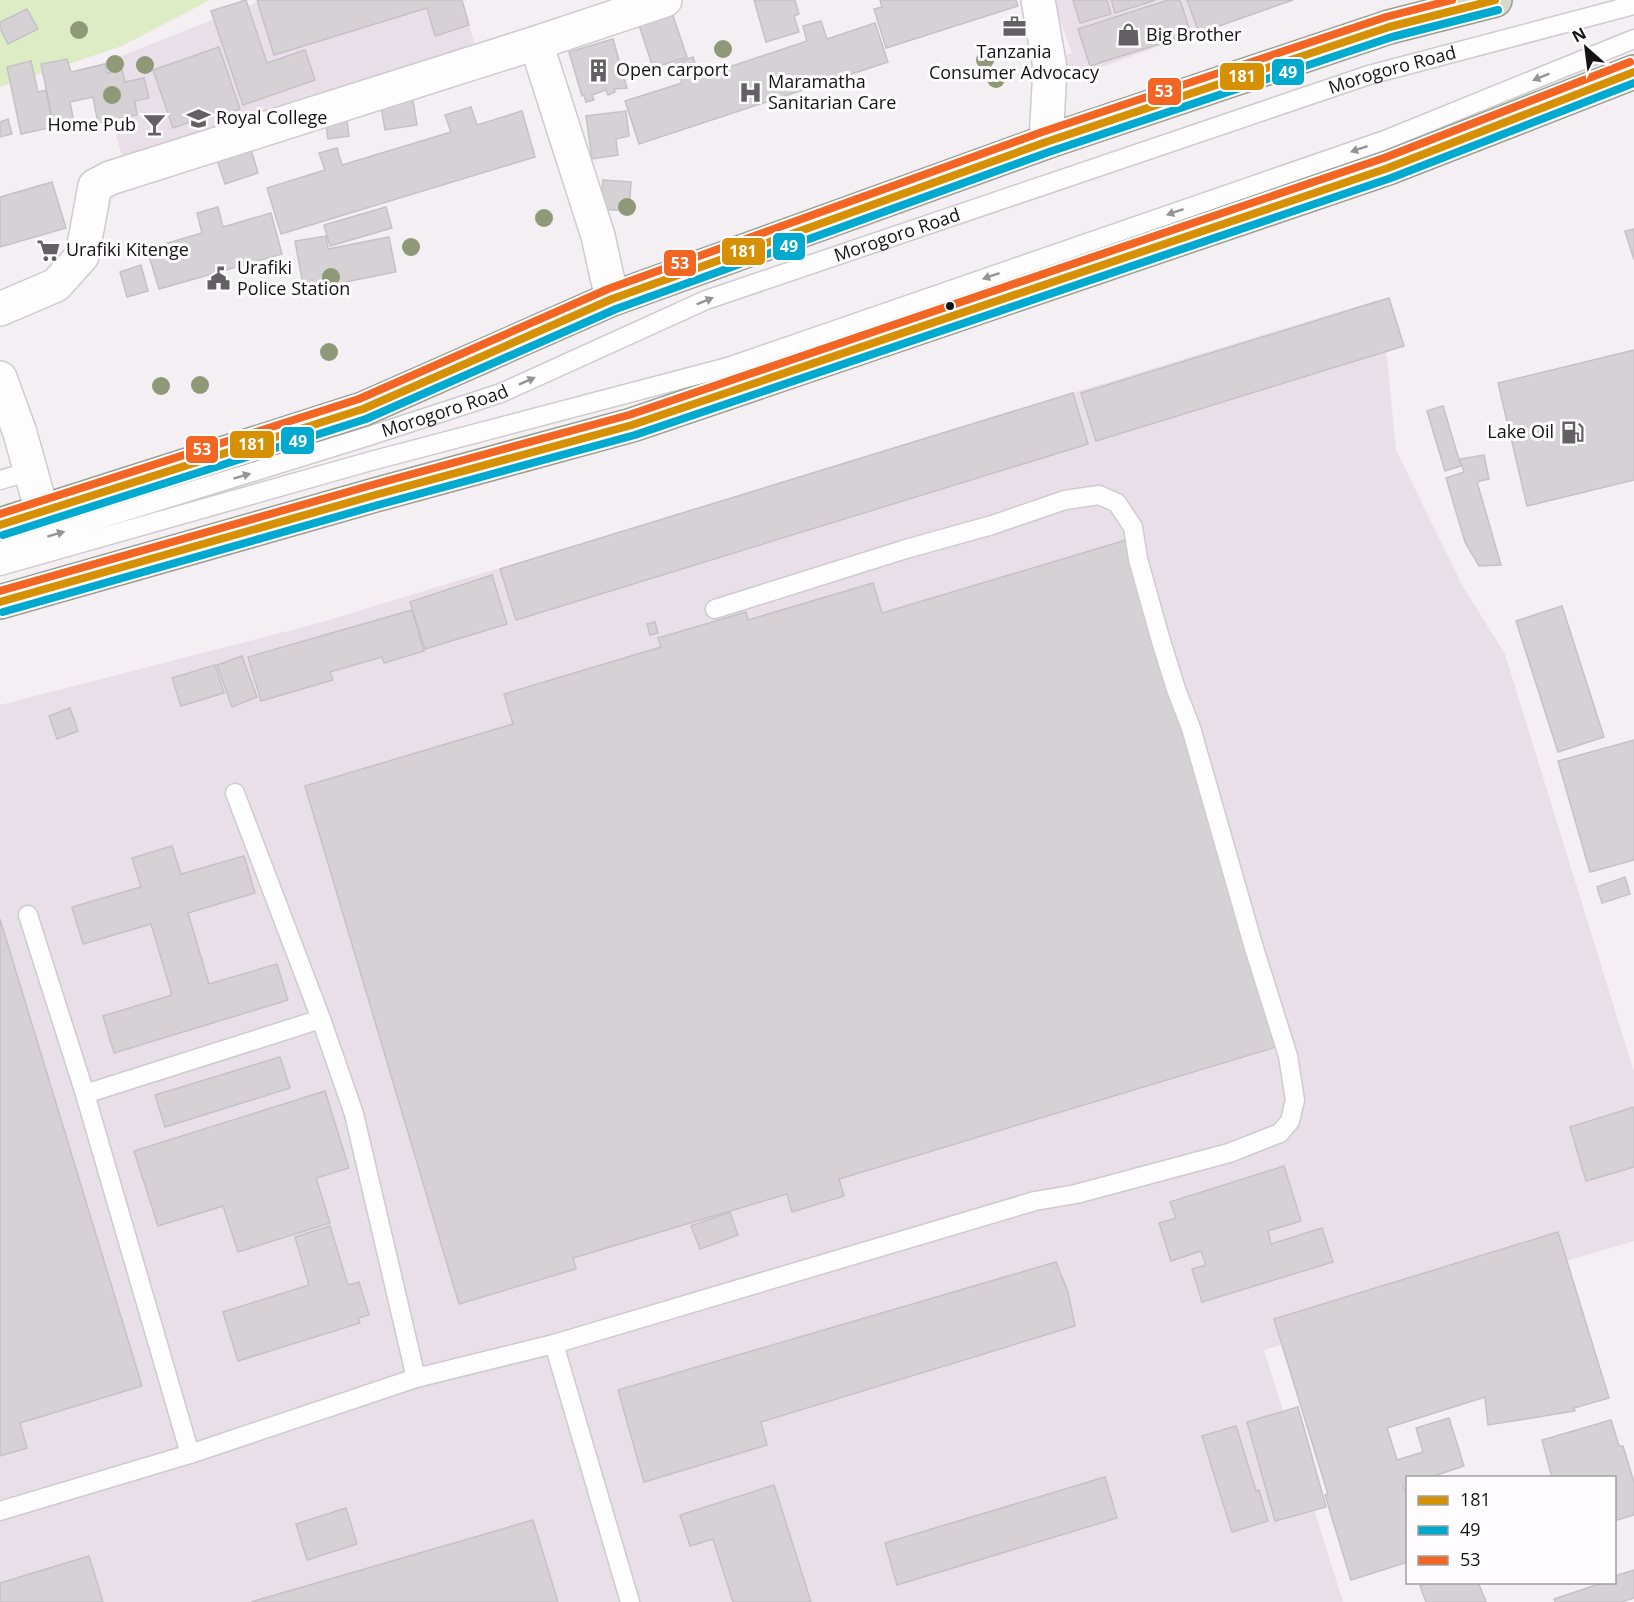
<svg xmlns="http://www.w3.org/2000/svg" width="1634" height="1602" font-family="'Open Sans',sans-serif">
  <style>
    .built { fill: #e9dfe9 }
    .green { fill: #deecc5 }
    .building { fill: #d5d1d5; stroke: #c5c2c5; stroke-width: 1.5 }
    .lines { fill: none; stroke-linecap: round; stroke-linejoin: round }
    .service-casing { stroke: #cecbce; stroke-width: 21 }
    .minor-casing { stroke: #cecbce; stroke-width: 36 }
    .trunk-casing { stroke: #9a9c8f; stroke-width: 36 }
    .service { stroke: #fdfdfd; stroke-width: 18 }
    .minor { stroke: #fdfdfd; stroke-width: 33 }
    .trunk { stroke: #d6d9ce; stroke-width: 33 }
    .bus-1-casing { stroke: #fefcfe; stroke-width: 12 }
    .bus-2-casing { stroke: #fefcfe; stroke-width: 12 }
    .bus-3-casing { stroke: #fefcfe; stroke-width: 12 }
    .bus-1 { stroke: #d59003; stroke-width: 8 }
    .bus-2 { stroke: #00a9ce; stroke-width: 8 }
    .bus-3 { stroke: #f26522; stroke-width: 8 }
    .tree { fill: #8f9877 }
    .oneway { fill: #959495 }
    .bus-dot { fill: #161316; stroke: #fefcfe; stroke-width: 2 }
    .labels { text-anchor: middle; stroke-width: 6; stroke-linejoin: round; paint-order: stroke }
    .poi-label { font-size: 18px; fill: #161316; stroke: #fefcfe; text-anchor: start }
    .street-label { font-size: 18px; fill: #161316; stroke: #fefcfe }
    .line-badge { stroke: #fefcfe; stroke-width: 2 }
    .badge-label { font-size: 16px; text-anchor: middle; font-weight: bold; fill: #fff }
  </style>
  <rect width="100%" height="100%" fill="#f3eff3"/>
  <g class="built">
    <polygon points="262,0 462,0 478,56 126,170 96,66"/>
    <polygon points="1050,0 1288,0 1071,78 1063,57 1072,53 1055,6"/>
    <polygon points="1381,299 1396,450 1463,587 1505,654 1634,1072 1634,1241 1264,1350 1343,1602 0,1602 0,705 319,623"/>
  </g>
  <polygon class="green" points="0,0 210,0 122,46 0,87"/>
  <g class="building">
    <polygon points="246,0 267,63 305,50 315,80 243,105 211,11"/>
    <polygon points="257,0 462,0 469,25 435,36 427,8 274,55"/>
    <polygon points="754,0 795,0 799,14 794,16 799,32 766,42"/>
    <polygon points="880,0 1016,0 1018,6 886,48 874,9 882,7"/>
    <polygon points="1073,0 1107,0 1111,14 1080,23"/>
    <polygon points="1111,0 1156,0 1115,13"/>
    <polygon points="1168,0 1180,0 1191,34 1090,66 1078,29"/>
    <polygon points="1187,0 1293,0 1199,33"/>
    <polygon points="27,9 38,29 8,44 0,28 0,22"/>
    <polygon points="671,10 687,57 653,68 638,22"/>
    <polygon points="821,21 827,39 875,23 888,62 639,144 625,101 682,83 675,63 693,57 699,77 807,41 803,26"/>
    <polygon points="613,39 627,88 614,89 615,92 608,95 606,90 592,95 594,100 586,102 584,95 582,96 569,52"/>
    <polygon points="219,47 240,109 221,116 219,112 173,128 153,70"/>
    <polygon points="67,59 71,72 105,64 107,73 122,69 125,82 144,78 149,98 135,101 137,115 98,123 93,97 70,102 74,122 54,126 41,64"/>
    <polygon points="31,61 38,92 46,90 53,127 21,134 7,67"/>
    <polygon points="413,100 417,125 385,130 381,106"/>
    <polygon points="471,107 477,125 522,111 535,157 281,234 267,188 325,170 319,153 337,148 342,165 451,132 445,115"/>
    <polygon points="626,111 629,136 616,139 618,155 592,159 586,116"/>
    <polygon points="346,113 349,136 328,139 325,117"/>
    <polygon points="8,119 12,134 0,137 0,122"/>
    <polygon points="250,146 258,173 225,184 216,157"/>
    <polygon points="603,180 631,182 629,211 600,209"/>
    <polygon points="52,182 66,228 0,247 0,197"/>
    <polygon points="218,207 223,227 271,213 282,254 159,289 147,249 202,233 197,213"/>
    <polygon points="386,207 392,228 330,246 324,225"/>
    <polygon points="1634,229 1634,260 1625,231"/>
    <polygon points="326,236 328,249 389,237 396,272 304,290 295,241"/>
    <polygon points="141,265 148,291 127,297 120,272"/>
    <polygon points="1389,298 1404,346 1096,441 1081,393"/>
    <polygon points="1634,350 1634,480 1527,506 1498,383"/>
    <polygon points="1073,393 1088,444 516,620 500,569"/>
    <polygon points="1443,406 1461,466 1445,471 1427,411"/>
    <polygon points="1484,455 1489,479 1477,482 1501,565 1479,566 1465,542 1446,478 1464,472 1460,459"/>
    <polygon points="1126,540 1276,1047 839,1179 844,1196 792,1212 787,1194 573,1258 576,1269 459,1304 305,786 513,724 504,694 661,647 658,638 746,612 748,620 873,583 882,613"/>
    <polygon points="492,575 507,624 425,649 410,602"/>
    <polygon points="1562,606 1604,737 1558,752 1516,621"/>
    <polygon points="412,610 424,651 384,663 382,657 330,672 333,680 261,701 248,657"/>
    <polygon points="655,622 658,633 650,635 647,624"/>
    <polygon points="242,656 257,697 232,707 217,665"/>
    <polygon points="215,665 224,693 181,706 172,678"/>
    <polygon points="70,708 78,731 57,739 49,716"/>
    <polygon points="1634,740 1634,860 1590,872 1558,761"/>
    <polygon points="172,846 181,874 244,856 255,893 188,913 209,984 277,964 288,1000 114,1053 103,1016 172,995 151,924 83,944 72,907 141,887 132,858"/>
    <polygon points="1625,877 1630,894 1602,903 1597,887"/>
    <polygon points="0,919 142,1386 20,1423 27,1448 0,1456"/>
    <polygon points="280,1057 290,1088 165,1127 155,1095"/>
    <polygon points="325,1091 349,1168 316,1178 330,1223 238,1252 223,1206 158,1226 134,1151"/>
    <polygon points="1634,1107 1634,1167 1586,1181 1570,1127"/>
    <polygon points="1284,1166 1301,1221 1268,1231 1271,1244 1322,1228 1333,1262 1202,1302 1192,1269 1206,1265 1201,1251 1171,1261 1159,1223 1176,1218 1170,1202"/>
    <polygon points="730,1212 738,1235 700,1249 691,1226"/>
    <polygon points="330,1226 348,1285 359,1282 369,1315 358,1318 360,1323 238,1361 223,1312 309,1285 295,1237"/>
    <polygon points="1558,1232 1609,1398 1574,1408 1575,1411 1488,1425 1485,1397 1387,1428 1397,1460 1423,1452 1416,1428 1449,1418 1464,1466 1428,1478 1408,1478 1408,1484 1403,1485 1408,1498 1408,1562 1351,1580 1325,1495 1328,1494 1274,1319"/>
    <polygon points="1056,1262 1068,1292 1075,1326 761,1422 767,1445 644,1482 618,1390"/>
    <polygon points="1298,1407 1326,1507 1275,1521 1247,1422"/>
    <polygon points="1611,1420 1619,1446 1623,1446 1634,1482 1634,1515 1614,1521 1614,1478 1552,1478 1542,1440"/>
    <polygon points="1236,1426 1256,1491 1259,1490 1268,1521 1232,1532 1202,1436"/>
    <polygon points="1105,1477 1117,1518 897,1585 885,1543"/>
    <polygon points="774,1485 811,1602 733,1602 713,1539 690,1546 680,1515"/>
    <polygon points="346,1508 357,1544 307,1560 296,1524"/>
    <polygon points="533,1520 558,1602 251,1602"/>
    <polygon points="89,1556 103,1602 0,1602 0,1583"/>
    <polygon points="1634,1570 1634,1598 1621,1602 1555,1602 1554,1599 1605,1582 1614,1582 1614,1576"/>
    <polygon points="1430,1582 1478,1582 1486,1602 1426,1602 1420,1586"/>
  </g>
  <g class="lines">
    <defs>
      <g id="service">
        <polyline points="0,480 31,471"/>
        <path id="s1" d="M0,550L369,436L501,393L706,300L1369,75L1634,5"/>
        <polyline points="0,566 371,461 728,367 1385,140 1634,39"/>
        <polyline points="235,793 321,1019 354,1114 416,1378"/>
        <polyline points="28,915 85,1094 190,1454"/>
        <polyline points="85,1094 321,1019"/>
        <polyline points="554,1344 630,1602"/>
        <polyline points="0,1511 190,1454 416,1378 554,1344 1035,1201 1076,1194 1229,1153 1280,1133 1290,1121 1295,1100 1288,1056 1254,948 1191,728 1176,689 1161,641 1138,559 1133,527 1117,503 1099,495 1065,500 992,525 906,549 715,609"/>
      </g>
      <g id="minor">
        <polyline points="1038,0 1050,68 1046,142"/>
        <polyline points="536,43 598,236 612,299"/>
        <polyline points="0,309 56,285 82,256 95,186 110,178 536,43 665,0"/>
        <polyline points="0,378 20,433 42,512"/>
      </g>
      <g id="trunk">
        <polyline points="0,525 363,409 612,299 1046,142 1389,27 1495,0"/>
        <polyline points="0,602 375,495 632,425 1388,168 1634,72"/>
      </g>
    </defs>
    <use href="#service" class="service-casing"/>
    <use href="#minor" class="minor-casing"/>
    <use href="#trunk" class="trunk-casing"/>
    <use href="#service" class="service"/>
    <use href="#minor" class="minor"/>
    <use href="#trunk" class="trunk"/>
    <defs>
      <g id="bus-1">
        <polyline points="0,525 363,409 612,299 1046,142 1389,27 1495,0"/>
        <polyline points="0,602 375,495 632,425 1388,168 1634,72"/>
      </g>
      <g id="bus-2">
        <polyline points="3,535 366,419 616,309 1049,152 1392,37 1498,10"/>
        <polyline points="3,612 378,505 635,435 1391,178 1634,83"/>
      </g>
      <g id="bus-3">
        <polyline points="0,514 359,399 608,289 1042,132 1386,17 1452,0"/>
        <polyline points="0,591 372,485 629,415 1384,158 1630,62"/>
      </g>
    </defs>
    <use href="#bus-1" class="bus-1-casing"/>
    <use href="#bus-2" class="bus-2-casing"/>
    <use href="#bus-3" class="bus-3-casing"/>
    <use href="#bus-1" class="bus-1"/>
    <use href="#bus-2" class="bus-2"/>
    <use href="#bus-3" class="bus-3"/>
  </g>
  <g class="tree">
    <circle cx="79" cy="30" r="9"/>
    <circle cx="723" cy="49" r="9"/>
    <circle cx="985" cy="60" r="9"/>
    <circle cx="115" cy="64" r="9"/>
    <circle cx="145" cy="65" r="9"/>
    <circle cx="996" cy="79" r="9"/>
    <circle cx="112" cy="95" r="9"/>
    <circle cx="627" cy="207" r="9"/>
    <circle cx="544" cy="218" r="9"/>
    <circle cx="411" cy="247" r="9"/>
    <circle cx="331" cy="277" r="9"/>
    <circle cx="329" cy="352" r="9"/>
    <circle cx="200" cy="385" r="9"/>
    <circle cx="161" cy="386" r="9"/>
  </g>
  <defs><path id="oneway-solid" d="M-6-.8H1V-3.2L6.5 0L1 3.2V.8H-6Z" transform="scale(1.5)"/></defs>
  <g class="oneway">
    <use href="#oneway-solid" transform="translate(1541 77) rotate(158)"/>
    <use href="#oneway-solid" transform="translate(1359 149) rotate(161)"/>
    <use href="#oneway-solid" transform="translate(1175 212) rotate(161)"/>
    <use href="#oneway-solid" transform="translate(991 276) rotate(161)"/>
    <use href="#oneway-solid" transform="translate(705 301) rotate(-22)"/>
    <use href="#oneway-solid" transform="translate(527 381) rotate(-24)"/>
    <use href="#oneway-solid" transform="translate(242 476) rotate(-17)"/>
    <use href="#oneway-solid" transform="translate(56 534) rotate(-17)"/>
  </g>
  <defs>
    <symbol id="office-bare" viewBox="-9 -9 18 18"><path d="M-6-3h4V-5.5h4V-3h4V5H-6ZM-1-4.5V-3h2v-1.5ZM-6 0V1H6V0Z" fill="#636063" stroke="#fefcfe" stroke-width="2.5" paint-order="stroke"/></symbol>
    <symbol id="shop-bare" viewBox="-9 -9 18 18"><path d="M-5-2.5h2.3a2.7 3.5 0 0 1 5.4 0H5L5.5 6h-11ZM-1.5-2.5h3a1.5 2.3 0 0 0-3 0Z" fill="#636063" stroke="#fefcfe" stroke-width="2.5" paint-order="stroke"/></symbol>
    <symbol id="building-bare" viewBox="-9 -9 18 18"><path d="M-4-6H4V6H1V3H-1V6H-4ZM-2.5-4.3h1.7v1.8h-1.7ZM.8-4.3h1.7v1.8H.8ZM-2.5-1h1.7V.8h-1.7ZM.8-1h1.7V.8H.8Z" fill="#636063" stroke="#fefcfe" stroke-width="2.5" paint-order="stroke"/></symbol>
    <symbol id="hospital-bare" viewBox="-9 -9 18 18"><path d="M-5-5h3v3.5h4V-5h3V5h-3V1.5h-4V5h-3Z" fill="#636063" stroke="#fefcfe" stroke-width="2.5" paint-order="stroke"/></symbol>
    <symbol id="university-bare" viewBox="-9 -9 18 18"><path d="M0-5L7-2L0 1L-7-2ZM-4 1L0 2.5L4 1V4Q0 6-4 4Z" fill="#636063" stroke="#fefcfe" stroke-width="2.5" paint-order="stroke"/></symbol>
    <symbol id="bar-bare" viewBox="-9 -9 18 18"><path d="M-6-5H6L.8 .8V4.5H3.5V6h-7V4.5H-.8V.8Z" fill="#636063" stroke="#fefcfe" stroke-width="2.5" paint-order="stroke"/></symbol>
    <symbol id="supermarket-bare" viewBox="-9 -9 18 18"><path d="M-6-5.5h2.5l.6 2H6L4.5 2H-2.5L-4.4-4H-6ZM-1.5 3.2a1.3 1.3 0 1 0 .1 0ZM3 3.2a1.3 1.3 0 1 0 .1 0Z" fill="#636063" stroke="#fefcfe" stroke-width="2.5" paint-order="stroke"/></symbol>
    <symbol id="civic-bare" viewBox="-9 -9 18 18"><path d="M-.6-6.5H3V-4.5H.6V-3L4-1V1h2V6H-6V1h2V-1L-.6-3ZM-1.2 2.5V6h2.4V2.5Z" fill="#636063" stroke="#fefcfe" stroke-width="2.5" paint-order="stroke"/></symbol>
    <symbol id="fuel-bare" viewBox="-9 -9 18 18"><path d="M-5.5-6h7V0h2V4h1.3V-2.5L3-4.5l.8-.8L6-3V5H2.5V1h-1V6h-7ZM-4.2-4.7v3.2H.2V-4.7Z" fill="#636063" stroke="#fefcfe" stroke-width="2.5" paint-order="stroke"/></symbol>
  </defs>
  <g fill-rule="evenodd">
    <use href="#office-bare" x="998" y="10" width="33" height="33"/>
    <use href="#shop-bare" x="1112" y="18" width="33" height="33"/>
    <use href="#building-bare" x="582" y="54" width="33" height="33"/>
    <use href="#hospital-bare" x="734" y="76" width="33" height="33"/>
    <use href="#university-bare" x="182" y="102" width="33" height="33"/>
    <use href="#bar-bare" x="138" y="108" width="33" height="33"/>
    <use href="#supermarket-bare" x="32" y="234" width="33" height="33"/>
    <use href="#civic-bare" x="202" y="262" width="33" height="33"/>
    <use href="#fuel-bare" x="1556" y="416" width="33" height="33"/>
  </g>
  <circle class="bus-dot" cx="950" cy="306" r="5"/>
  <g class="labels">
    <g class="poi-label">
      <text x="1146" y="41">Big Brother</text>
      <text x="1014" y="58" text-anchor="middle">Tanzania<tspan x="1014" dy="21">Consumer Advocacy</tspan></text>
      <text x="616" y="76">Open carport</text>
      <text x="768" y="88">Maramatha<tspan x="768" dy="21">Sanitarian Care</tspan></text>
      <text x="216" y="124">Royal College</text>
      <text x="136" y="131" text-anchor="end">Home Pub</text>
      <text x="66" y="256">Urafiki Kitenge</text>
      <text x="237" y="274">Urafiki<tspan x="237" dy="21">Police Station</tspan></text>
      <text x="1554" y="438" text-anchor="end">Lake Oil</text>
    </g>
    <g class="street-label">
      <text dy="6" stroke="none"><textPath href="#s1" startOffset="1474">Morogoro Road</textPath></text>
      <text dy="6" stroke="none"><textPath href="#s1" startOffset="952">Morogoro Road</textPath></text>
      <text dy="6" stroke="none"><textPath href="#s1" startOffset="466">Morogoro Road</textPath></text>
    </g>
  </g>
  <g class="line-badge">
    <rect x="1271" y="58" width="34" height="28" rx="6" fill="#00a9ce"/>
    <rect x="1219" y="62" width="46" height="29" rx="6" fill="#d59003"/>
    <rect x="1147" y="77" width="35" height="29" rx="6" fill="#f26522"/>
    <rect x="772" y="232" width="34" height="29" rx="6" fill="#00a9ce"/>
    <rect x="721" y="237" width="45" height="29" rx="6" fill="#d59003"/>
    <rect x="663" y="249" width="34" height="28" rx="6" fill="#f26522"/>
    <rect x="280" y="426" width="35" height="29" rx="6" fill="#00a9ce"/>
    <rect x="229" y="430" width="46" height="29" rx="6" fill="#d59003"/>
    <rect x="185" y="435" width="34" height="29" rx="6" fill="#f26522"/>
  </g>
  <g class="badge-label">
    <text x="1288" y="78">49</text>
    <text x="1242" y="82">181</text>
    <text x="1164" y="97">53</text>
    <text x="789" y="252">49</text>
    <text x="743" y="257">181</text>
    <text x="680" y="269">53</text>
    <text x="298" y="447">49</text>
    <text x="252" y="450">181</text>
    <text x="202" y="455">53</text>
  </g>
  <rect x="1406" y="1476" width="210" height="108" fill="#fefcfe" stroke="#a19fa1" stroke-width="1.5"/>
  <rect x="1418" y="1496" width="30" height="9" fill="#d59003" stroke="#a19fa1" stroke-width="1.5"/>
  <text x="1460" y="1506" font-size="18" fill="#161316">181</text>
  <rect x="1418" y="1526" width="30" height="9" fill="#00a9ce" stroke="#a19fa1" stroke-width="1.5"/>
  <text x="1460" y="1536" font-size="18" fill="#161316">49</text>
  <rect x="1418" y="1556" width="30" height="9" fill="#f26522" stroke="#a19fa1" stroke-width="1.5"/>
  <text x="1460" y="1566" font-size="18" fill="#161316">53</text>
  <g transform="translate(1586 48) rotate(332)" stroke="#fefcfe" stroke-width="4.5" paint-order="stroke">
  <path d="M0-4.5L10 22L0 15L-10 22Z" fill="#161316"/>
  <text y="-9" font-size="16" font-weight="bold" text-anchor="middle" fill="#161316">N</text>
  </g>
</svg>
